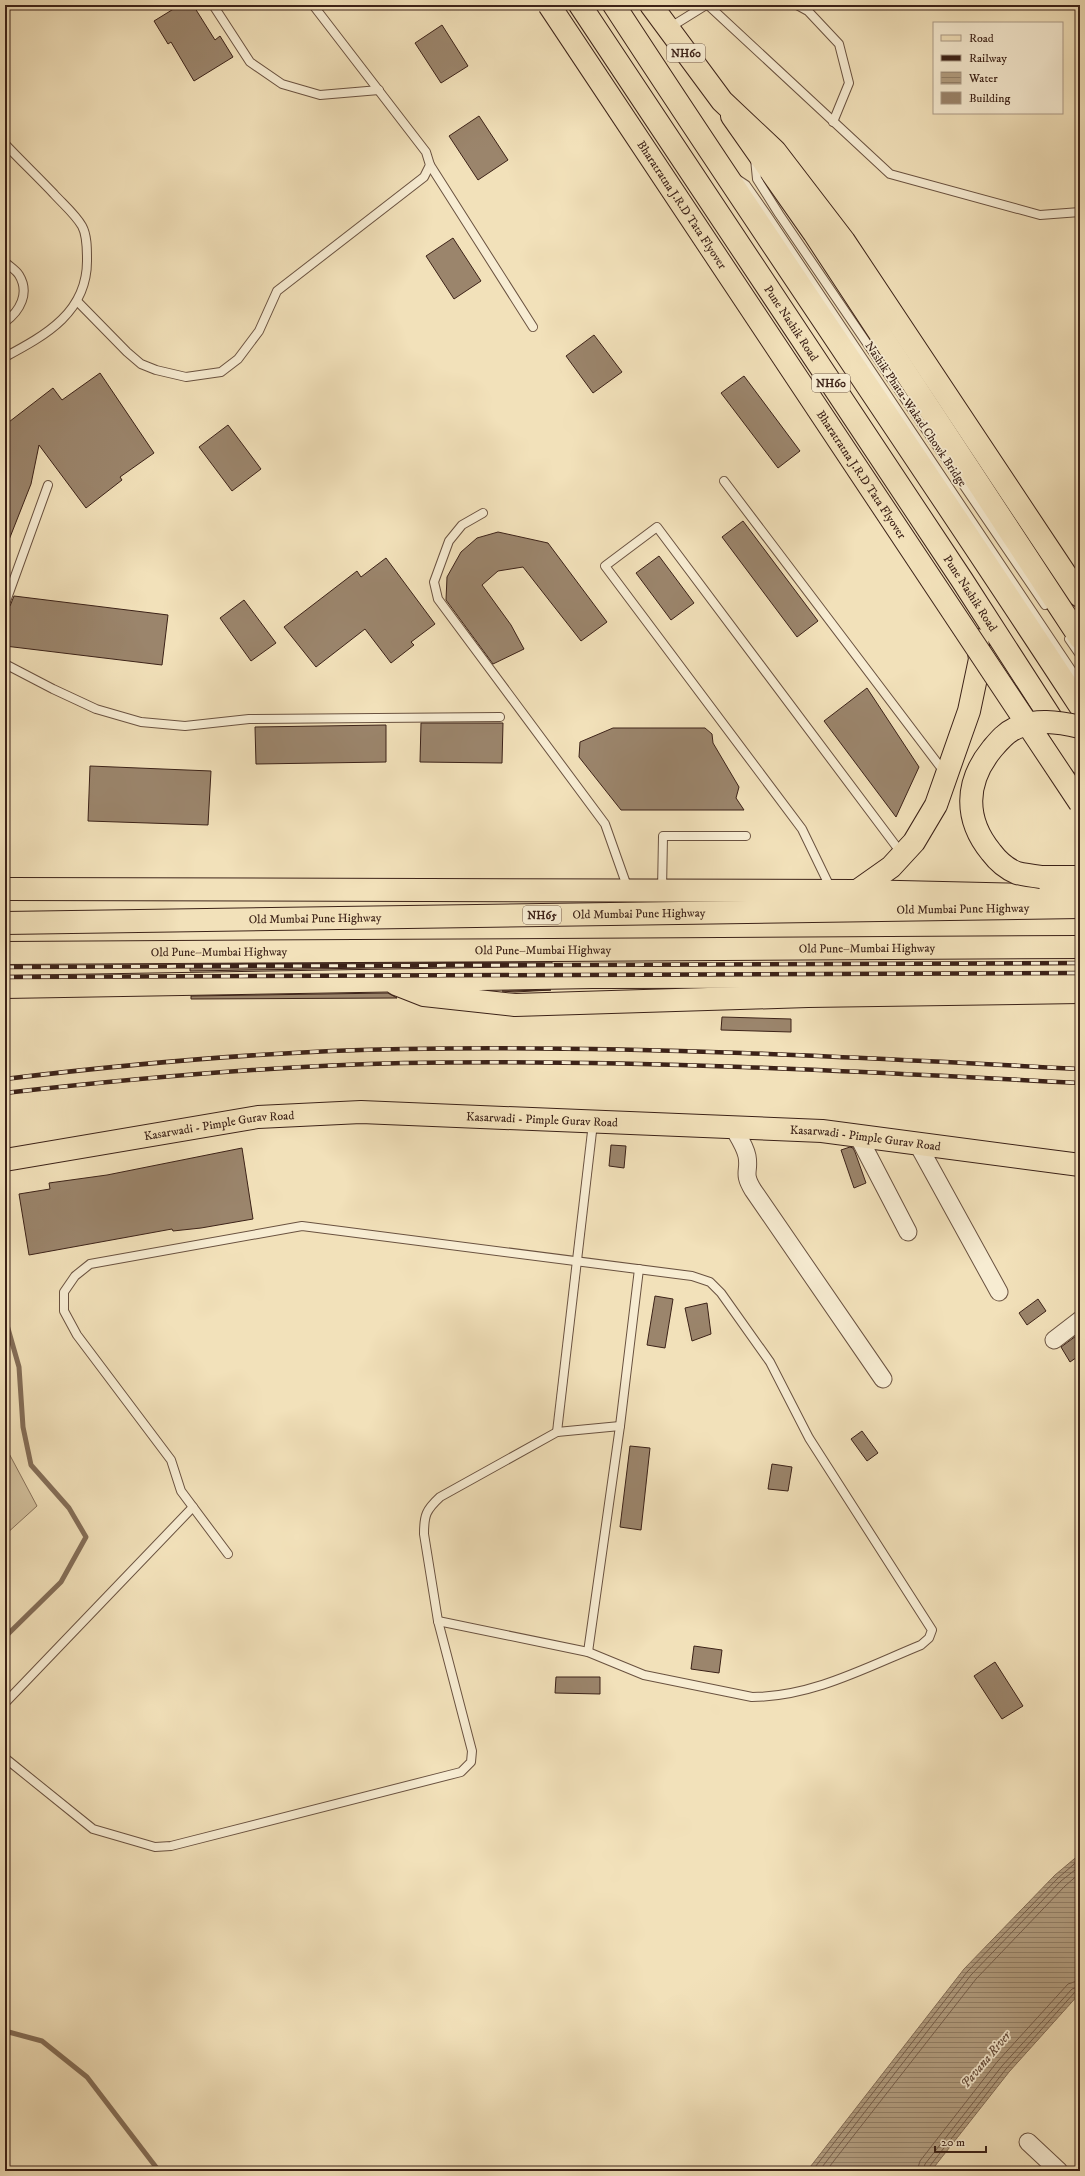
<svg xmlns="http://www.w3.org/2000/svg" width="1085" height="2176" font-family="'IM FELL DW Pica',serif">
  <style>
    .pitch { fill: #d3c19e; stroke: #88725b }
    .water { fill: url(#water-rules); stroke: #846e58 }
    .lines { fill: none; stroke-linecap: round; stroke-linejoin: round }
    .shore { stroke: #78614e; stroke-width: 1 }
    .stream { stroke: #846e58; stroke-width: 5 }
    .building { fill: #9b856c; stroke: #3c2218 }
    .service-casing { stroke: #6a5240; stroke-width: 10 }
    .minor-casing { stroke: #6a5240; stroke-width: 19 }
    .primary-casing { stroke: #3c2218; stroke-width: 24 }
    .trunk-casing { stroke: #3c2218; stroke-width: 24 }
    .service { stroke: #f7ecd2; stroke-width: 8 }
    .minor { stroke: #f7ecd2; stroke-width: 17 }
    .primary { stroke: #f2e1ba; stroke-width: 22 }
    .trunk { stroke: #f2e1ba; stroke-width: 22 }
    .rail-casing { stroke: #3c2218; stroke-width: 4.5 }
    .rail { stroke: #f7ecd2; stroke-width: 3; stroke-dasharray: 9; stroke-linecap: butt }
    .trunk-bridge-casing { stroke: #3c2218; stroke-width: 24; stroke-linecap: butt }
    .trunk-bridge { stroke: #f2e1ba; stroke-width: 22 }
    .labels { text-anchor: middle; stroke-width: 3.5; stroke-linejoin: round; paint-order: stroke }
    .shield { fill: #f7ecd2; stroke: #745f50; stroke-width: 1 }
    .shield-label { font-size: 11px; font-weight: bold; fill: #3c2218 }
    .street-label { font-size: 12px; fill: #3c2218; stroke: #f7ecd2 }
    .water-label { font-size: 13px; font-style: italic; fill: #664e3d; stroke: #f7ecd2 }
  </style>
  <defs>
    <pattern id="water-rules" width="6" height="5" patternUnits="userSpaceOnUse"><rect width="6" height="5" fill="#b4a083"/><path d="M0 2.5h6" fill="none" stroke="#94826a"/></pattern>
  </defs>
  <rect width="100%" height="100%" fill="#f2e1ba"/>
  <filter id="stains"><feTurbulence type="fractalNoise" baseFrequency=".005" numOctaves="4"/><feColorMatrix values="0 0 0 0 .2 0 0 0 0 .09 0 0 0 0 .02 0 0 0 .5 -.17"/></filter>
  <radialGradient id="worn" r=".72"><stop offset=".6" stop-color="#630" stop-opacity="0"/><stop offset="1" stop-color="#630" stop-opacity=".3"/></radialGradient>
  <polygon class="pitch" points="5,1446 37,1506 5,1535"/>
  <polygon class="water" points="1080,1854 1080,1993 1009,2072 931,2171 807,2171 964,1969 1055,1875"/>
  <g class="lines">
    <g class="shore">
      <polyline points="812,2171 967,1972 1058,1878 1080,1859"/>
      <polyline points="819,2171 971,1975 1061,1881 1080,1866"/>
      <polyline points="826,2171 976,1979 1065,1886 1080,1873"/>
      <polyline points="917,2171 920,2161 997,2062 1068,1984 1080,1980"/>
      <polyline points="923,2171 925,2164 1002,2066 1072,1989 1080,1986"/>
      <polyline points="928,2171 929,2167 1006,2069 1075,1992 1080,1991"/>
    </g>
    <g class="stream">
      <polyline points="5,1318 19,1367 23,1427 31,1465 69,1508 86,1537 61,1582 5,1637"/>
      <polyline points="5,2031 42,2041 87,2077 159,2171"/>
    </g>
  </g>
  <g class="building">
    <polygon points="180,5 193,5 215,40 220,36 233,57 194,81 171,42 168,44 154,21"/>
    <polygon points="442,25 468,66 441,83 415,43"/>
    <polygon points="479,116 508,160 478,180 449,136"/>
    <polygon points="453,238 481,281 454,299 426,256"/>
    <polygon points="594,335 622,372 593,393 566,356"/>
    <polygon points="100,373 154,453 120,477 122,480 86,508 39,445 31,484 5,550 5,425 53,388 62,400"/>
    <polygon points="744,376 800,451 778,468 721,393"/>
    <polygon points="228,425 261,469 232,491 199,447"/>
    <polygon points="743,521 818,621 797,637 722,537"/>
    <polygon points="498,532 548,543 607,622 581,641 523,567 498,571 482,585 511,625 524,649 493,664 446,600 447,577 461,552 477,538"/>
    <polygon points="659,556 694,603 671,620 636,573"/>
    <polygon points="386,558 435,624 411,642 414,645 391,663 365,629 316,667 284,627 357,571 361,577"/>
    <polygon points="14,596 168,615 162,665 5,646 5,609 10,606"/>
    <polygon points="244,600 276,643 251,661 220,618"/>
    <polygon points="867,688 919,767 896,817 824,721"/>
    <polygon points="421,723 503,723 502,763 420,762"/>
    <polygon points="386,725 386,762 256,764 255,727"/>
    <polygon points="613,728 705,728 712,734 713,743 739,787 736,798 744,810 621,810 579,757 580,742"/>
    <polygon points="90,766 211,771 208,825 88,821"/>
    <polygon points="552,962 552,965 190,971 190,964"/>
    <polygon points="551,990 515,992 502,991"/>
    <polygon points="388,993 397,998 191,999 191,996"/>
    <polygon points="722,1017 791,1019 791,1032 721,1030"/>
    <polygon points="611,1145 626,1146 624,1168 609,1166"/>
    <polygon points="850,1147 853,1148 855,1152 866,1183 854,1188 841,1150"/>
    <polygon points="242,1148 253,1219 201,1228 173,1231 172,1229 29,1255 19,1194 50,1189 49,1183 107,1175"/>
    <polygon points="655,1296 673,1299 665,1348 647,1345"/>
    <polygon points="1038,1299 1046,1311 1027,1325 1019,1313"/>
    <polygon points="707,1303 711,1334 692,1341 685,1308"/>
    <polygon points="1080,1333 1080,1355 1070,1362 1061,1347"/>
    <polygon points="862,1431 878,1453 867,1461 851,1439"/>
    <polygon points="630,1446 650,1448 641,1530 620,1527"/>
    <polygon points="772,1464 792,1467 788,1491 768,1489"/>
    <polygon points="694,1646 722,1650 719,1673 691,1669"/>
    <polygon points="995,1662 1023,1706 1002,1719 974,1676"/>
    <polygon points="556,1677 600,1677 600,1694 555,1693"/>
  </g>
  <g class="lines">
    <defs>
      <g id="service">
        <polyline points="213,5 250,62 282,84 320,95 379,90"/>
        <polyline points="708,5 890,174 1040,215 1080,212"/>
        <polyline points="797,5 808,11 839,44 849,83 833,122"/>
        <polyline points="669,28 706,5"/>
        <path d="M5,144C21,161 38,177 54,194C63,204 75,214 82,226C87,235 87,248 87,259C88,312 46,335 5,357"/>
        <polyline points="755,159 757,179 779,214 1045,605"/>
        <polyline points="430,165 533,327"/>
        <polyline points="737,179 746,185 767,215 1080,683"/>
        <path d="M5,262C9,266 16,270 19,275C30,293 20,311 5,322"/>
        <polyline points="77,301 127,352 141,364 156,370 186,377 221,372 238,359 259,331 277,291 424,177 430,165 426,152 313,5"/>
        <polyline points="724,481 945,773"/>
        <polyline points="483,513 462,525 449,541 434,582 438,599 605,824 628,889"/>
        <polyline points="5,604 48,485"/>
        <polyline points="1069,639 1080,655"/>
        <polyline points="5,664 53,689 96,709 141,722 185,726 249,719 500,717"/>
        <polyline points="831,889 802,829 605,566 657,527 902,854"/>
        <polyline points="662,890 663,836 746,836"/>
        <polyline points="557,1432 593,1123"/>
        <path d="M228,1554L181,1491L171,1460L77,1335L64,1311V1292L75,1276L90,1264L302,1226L692,1276L710,1282L721,1293L770,1362L809,1438L932,1630L929,1638L921,1645C867,1667 812,1697 752,1697L644,1675L588,1652L438,1621"/>
        <polyline points="588,1652 620,1426 639,1269"/>
        <polyline points="5,1703 193,1507"/>
        <path d="M5,1758L93,1829L155,1847L171,1846L461,1772L471,1762L472,1751L438,1621L424,1534C424,1515 426,1510 440,1497L557,1432L620,1426"/>
      </g>
      <g id="minor">
        <path d="M733,1127C738,1136 745,1146 747,1156C750,1172 742,1172 753,1190L883,1379"/>
        <polyline points="858,1136 908,1232"/>
        <polyline points="917,1143 999,1292"/>
        <polyline points="1054,1340 1080,1320"/>
        <polyline points="1028,2142 1059,2171"/>
      </g>
      <g id="primary">
        <path d="M614,5C767,240 927,471 1080,706"/>
        <polyline points="732,116 814,233 1080,638"/>
        <polyline points="5,889 857,891 1065,896 1080,899"/>
        <polyline points="396,984 424,995 515,1005 808,996 1080,992"/>
        <polyline points="5,987 592,977 1080,976"/>
        <path id="s1" d="M5,1160L258,1117L361,1112L822,1131L1080,1165"/>
      </g>
      <g id="trunk">
        <path id="s2" d="M580,5L962,580L1080,763"/>
        <polyline points="651,5 722,101 775,151 844,241 1080,596"/>
        <polyline points="1041,877 1080,877"/>
        <polyline points="857,891 891,867 914,842 936,805 969,711 980,659 977,640"/>
        <path id="s3" d="M5,923L1080,907"/>
        <path id="s4" d="M5,953L1080,947"/>
      </g>
    </defs>
    <use href="#service" class="service-casing"/>
    <use href="#minor" class="minor-casing"/>
    <use href="#primary" class="primary-casing"/>
    <use href="#trunk" class="trunk-casing"/>
    <use href="#service" class="service"/>
    <use href="#minor" class="minor"/>
    <use href="#primary" class="primary"/>
    <use href="#trunk" class="trunk"/>
    <defs>
      <g id="rail">
        <polyline points="5,967 1080,963"/>
        <polyline points="5,977 1080,973"/>
        <path d="M5,1079C137,1063 271,1051 404,1049C629,1045 855,1057 1080,1069"/>
        <path d="M5,1093C137,1078 271,1066 404,1063C629,1059 855,1071 1080,1083"/>
      </g>
    </defs>
    <use href="#rail" class="rail-casing"/>
    <use href="#rail" class="rail"/>
    <defs>
      <g id="trunk-bridge">
        <path id="s5" d="M549,5L1080,803"/>
        <path d="M1041,877C1033,876 1025,875 1017,873C1007,869 997,860 991,852C964,819 965,782 992,749C998,742 1005,733 1014,729C1034,718 1059,722 1080,727"/>
      </g>
    </defs>
    <use href="#trunk-bridge" class="trunk-bridge-casing"/>
    <use href="#trunk-bridge" class="trunk-bridge"/>
  </g>
  <g class="labels">
    <g class="shield">
      <rect x="667" y="44" width="38" height="18" rx="3"/>
      <rect x="812" y="374" width="38" height="18" rx="3"/>
      <rect x="523" y="906" width="38" height="18" rx="3"/>
    </g>
    <g class="shield-label">
      <text x="686" y="57">NH60</text>
      <text x="831" y="387">NH60</text>
      <text x="542" y="919">NH65</text>
    </g>
    <g class="street-label">
      <text dy="4" stroke="none"><textPath href="#s5" startOffset="240">Bharatratna J.R.D Tata Flyover</textPath></text>
      <text dy="4" stroke="none"><textPath href="#s2" startOffset="382">Pune Nashik Road</textPath></text>
      <text transform="translate(916 414) rotate(56)" y="4">Nashik Phata-Wakad Chowk Bridge</text>
      <text dy="4" stroke="none"><textPath href="#s5" startOffset="564">Bharatratna J.R.D Tata Flyover</textPath></text>
      <text dy="4" stroke="none"><textPath href="#s2" startOffset="706">Pune Nashik Road</textPath></text>
      <text dy="4" stroke="none"><textPath href="#s3" startOffset="958">Old Mumbai Pune Highway</textPath></text>
      <text dy="4" stroke="none"><textPath href="#s3" startOffset="634">Old Mumbai Pune Highway</textPath></text>
      <text dy="4" stroke="none"><textPath href="#s3" startOffset="310">Old Mumbai Pune Highway</textPath></text>
      <text dy="4" stroke="none"><textPath href="#s4" startOffset="862">Old Pune–Mumbai Highway</textPath></text>
      <text dy="4" stroke="none"><textPath href="#s4" startOffset="538">Old Pune–Mumbai Highway</textPath></text>
      <text dy="4" stroke="none"><textPath href="#s4" startOffset="214">Old Pune–Mumbai Highway</textPath></text>
      <text dy="4" stroke="none"><textPath href="#s1" startOffset="541">Kasarwadi - Pimple Gurav Road</textPath></text>
      <text dy="4" stroke="none"><textPath href="#s1" startOffset="217">Kasarwadi - Pimple Gurav Road</textPath></text>
      <text dy="4" stroke="none"><textPath href="#s1" startOffset="865">Kasarwadi - Pimple Gurav Road</textPath></text>
    </g>
    <g class="water-label">
      <text transform="translate(985 2059) rotate(-50)" y="5">Pavana River</text>
    </g>
  </g>
  <rect width="1085" height="2176" fill="none" stroke="#f2e1ba" stroke-width="20"/>
  <rect x="6" y="6" width="1073" height="2164" fill="none" stroke="#3c2218" stroke-width="2"/>
  <rect x="10" y="10" width="1065" height="2156" fill="none" stroke="#3c2218"/>
  <rect x="933" y="22" width="130" height="92" fill="#f7ecd2" stroke="#ac9b88"/>
  <rect x="941" y="35" width="20" height="6" fill="#f2e1ba" stroke="#ac9b88"/>
  <text x="969" y="42" font-size="12" fill="#3c2218">Road</text>
  <rect x="941" y="55" width="20" height="6" fill="#3c2218" stroke="#ac9b88"/>
  <text x="969" y="62" font-size="12" fill="#3c2218">Railway</text>
  <rect x="941" y="72" width="20" height="12" fill="url(#water-rules)" stroke="#ac9b88"/>
  <text x="969" y="82" font-size="12" fill="#3c2218">Water</text>
  <rect x="941" y="92" width="20" height="12" fill="#9b856c" stroke="#ac9b88"/>
  <text x="969" y="102" font-size="12" fill="#3c2218">Building</text>
  <path d="M935 2146v6h51v-6" fill="none" stroke="#3c2218" stroke-width="2"/>
  <text x="941" y="2146" font-size="12" fill="#3c2218" stroke="#f7ecd2" stroke-width="3" paint-order="stroke">20 m</text>
  <rect width="100%" height="100%" filter="url(#stains)"/>
  <rect width="100%" height="100%" fill="url(#worn)"/>
</svg>
